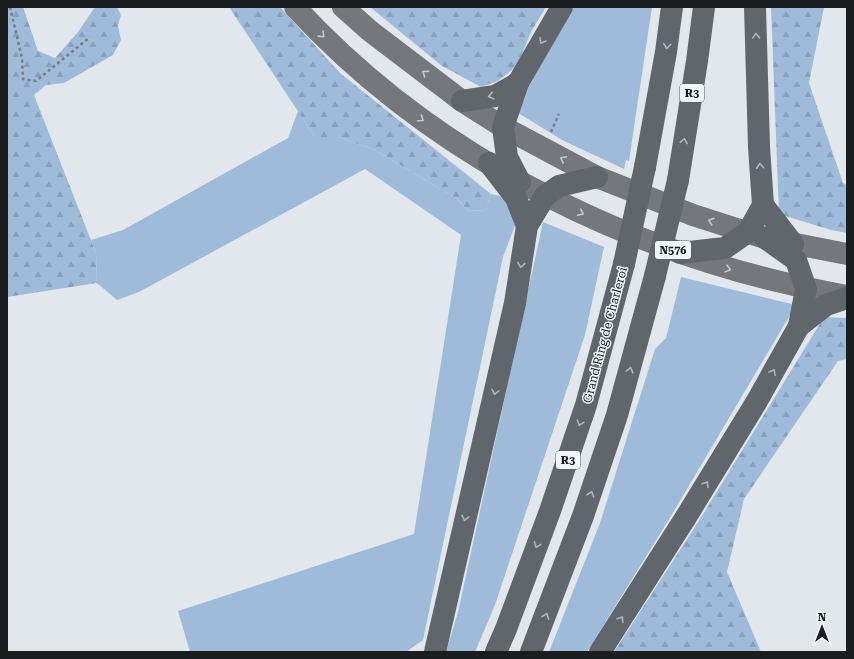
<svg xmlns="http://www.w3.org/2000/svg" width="854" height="659" font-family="'Roboto Serif',serif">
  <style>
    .green { fill: #a0bbda }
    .forest { fill: url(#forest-firs) }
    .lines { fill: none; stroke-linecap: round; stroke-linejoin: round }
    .path { stroke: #797c80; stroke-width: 2.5; stroke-dasharray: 3 3; stroke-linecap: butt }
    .major { stroke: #74787d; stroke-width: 22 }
    .highway { stroke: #61666c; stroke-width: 22 }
    .highway-bridge { stroke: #61666c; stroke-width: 22 }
    .oneway { stroke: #c4c9cf }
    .oneway2 { stroke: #afb5bb }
    .labels { text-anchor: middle; stroke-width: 3; stroke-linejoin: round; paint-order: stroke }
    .shield { fill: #eff5fb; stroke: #5b5e61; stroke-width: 1 }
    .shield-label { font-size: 11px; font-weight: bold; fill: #1b1d1f }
    .street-label { font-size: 12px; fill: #1b1d1f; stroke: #eff5fb }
  </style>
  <defs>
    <pattern id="forest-firs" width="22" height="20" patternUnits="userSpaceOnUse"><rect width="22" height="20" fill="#a0bbda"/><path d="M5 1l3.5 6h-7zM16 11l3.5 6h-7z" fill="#89a0bb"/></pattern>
  </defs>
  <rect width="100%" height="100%" fill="#e2e7ee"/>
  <g class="green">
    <polygon points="574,7 652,7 629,161 626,160 624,169 562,140 515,111"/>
    <polygon points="298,111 315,137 338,137 375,150 457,199 469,211 485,210 491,194 504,197 516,223 503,257 423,640 406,652 190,652 178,611 414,534 461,235 365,169 139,292 117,300 97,283 96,253 91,240 123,230 288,138"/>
    <polygon points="543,222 604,247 585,335 495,605 475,652 446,652 458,612"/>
    <polygon points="681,277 796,305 671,516 587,652 549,652 600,523 655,349 666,338"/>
  </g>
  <g class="forest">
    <polygon points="7,7 23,7 38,51 55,58 78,32 95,7 117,7 121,15 118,26 121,40 113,55 64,83 46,85 34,95 96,253 97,283 7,297"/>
    <polygon points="229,7 280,7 340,73 491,194 485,210 469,211 457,199 375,150 338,137 315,137"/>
    <polygon points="370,7 546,7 531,32 517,66 498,81 481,87 442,66"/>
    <polygon points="771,7 824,7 809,83 843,183 847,185 847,233 831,230 779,214"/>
    <polygon points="824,317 847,318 847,359 838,361 744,499 727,572 761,652 614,652 700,519"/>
  </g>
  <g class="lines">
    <g class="path">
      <polyline points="10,7 22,58 23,79 36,81 90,37"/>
      <polyline points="551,132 559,114"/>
    </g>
    <g class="major">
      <path d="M295,7C439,163 640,259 847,296"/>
      <polyline points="343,7 370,31 462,101 503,127 597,177 693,215 765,238 847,254"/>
    </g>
    <g class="highway">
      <polyline points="462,101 495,96 518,83"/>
      <polyline points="489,163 516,198 527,226"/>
      <polyline points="645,167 666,52 672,7"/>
      <polyline points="678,180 697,61 704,7"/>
      <polyline points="520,182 507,157 503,127 518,83 562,7"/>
      <polyline points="763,205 793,244"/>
      <polyline points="680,253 725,248 748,232 763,205 759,147 755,7"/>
      <polyline points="799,326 826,305 847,298"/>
      <polyline points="435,652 515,303 527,226 545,196 559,186 597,177"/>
      <polyline points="496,652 506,629 550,511 586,405 624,264"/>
      <polyline points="531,652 583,516 617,415 655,276"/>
      <polyline points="600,652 686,517 757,401 799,326 806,289 796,260 765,238"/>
    </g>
    <g class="highway-bridge">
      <polyline points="624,264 645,167"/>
      <polyline points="655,276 678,180"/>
    </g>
  </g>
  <defs><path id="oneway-chevron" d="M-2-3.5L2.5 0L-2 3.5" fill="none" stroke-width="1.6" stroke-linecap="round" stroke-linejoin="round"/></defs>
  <g class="oneway">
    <use href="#oneway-chevron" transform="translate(322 35) rotate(44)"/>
    <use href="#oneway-chevron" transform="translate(425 73) rotate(-144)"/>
    <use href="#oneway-chevron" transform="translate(421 119) rotate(35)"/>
    <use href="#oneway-chevron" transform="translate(563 159) rotate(-152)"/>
    <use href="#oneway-chevron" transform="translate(581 213) rotate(25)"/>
    <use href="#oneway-chevron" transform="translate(711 221) rotate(-163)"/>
    <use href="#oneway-chevron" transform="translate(728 269) rotate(15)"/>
  </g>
  <g class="oneway2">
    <use href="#oneway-chevron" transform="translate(756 36) rotate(-92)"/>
    <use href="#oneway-chevron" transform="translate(542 41) rotate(120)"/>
    <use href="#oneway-chevron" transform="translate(667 46) rotate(97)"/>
    <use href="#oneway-chevron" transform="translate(491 96) rotate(167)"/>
    <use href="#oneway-chevron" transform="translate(684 141) rotate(-81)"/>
    <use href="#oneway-chevron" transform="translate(760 166) rotate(-94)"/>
    <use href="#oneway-chevron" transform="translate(521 265) rotate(99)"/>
    <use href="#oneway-chevron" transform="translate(630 370) rotate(-75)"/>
    <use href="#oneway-chevron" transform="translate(773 372) rotate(-61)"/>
    <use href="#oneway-chevron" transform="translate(495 392) rotate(103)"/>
    <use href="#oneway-chevron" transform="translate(580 423) rotate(109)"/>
    <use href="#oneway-chevron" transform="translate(706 484) rotate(-58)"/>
    <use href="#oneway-chevron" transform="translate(591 494) rotate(-71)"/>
    <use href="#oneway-chevron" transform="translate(465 518) rotate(103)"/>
    <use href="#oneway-chevron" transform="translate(537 545) rotate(111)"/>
    <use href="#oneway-chevron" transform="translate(546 616) rotate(-69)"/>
    <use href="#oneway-chevron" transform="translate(621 619) rotate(-58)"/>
  </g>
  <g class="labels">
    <g class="shield">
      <rect x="680" y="84" width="24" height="18" rx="3"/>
      <rect x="655" y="241" width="36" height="18" rx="3"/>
      <rect x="556" y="451" width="24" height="18" rx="3"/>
    </g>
    <g class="shield-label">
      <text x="692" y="97">R3</text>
      <text x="673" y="254">N576</text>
      <text x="568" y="464">R3</text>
    </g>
    <g class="street-label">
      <text transform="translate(605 335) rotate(-75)" y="4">Grand Ring de Charleroi</text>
    </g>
  </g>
  <rect width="854" height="659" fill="none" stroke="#1b1d1f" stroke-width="16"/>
  <g transform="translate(822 627)" stroke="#eff5fb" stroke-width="3" paint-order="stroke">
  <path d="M0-3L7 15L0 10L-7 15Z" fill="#1b1d1f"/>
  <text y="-6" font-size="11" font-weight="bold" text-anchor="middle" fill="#1b1d1f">N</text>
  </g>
</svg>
